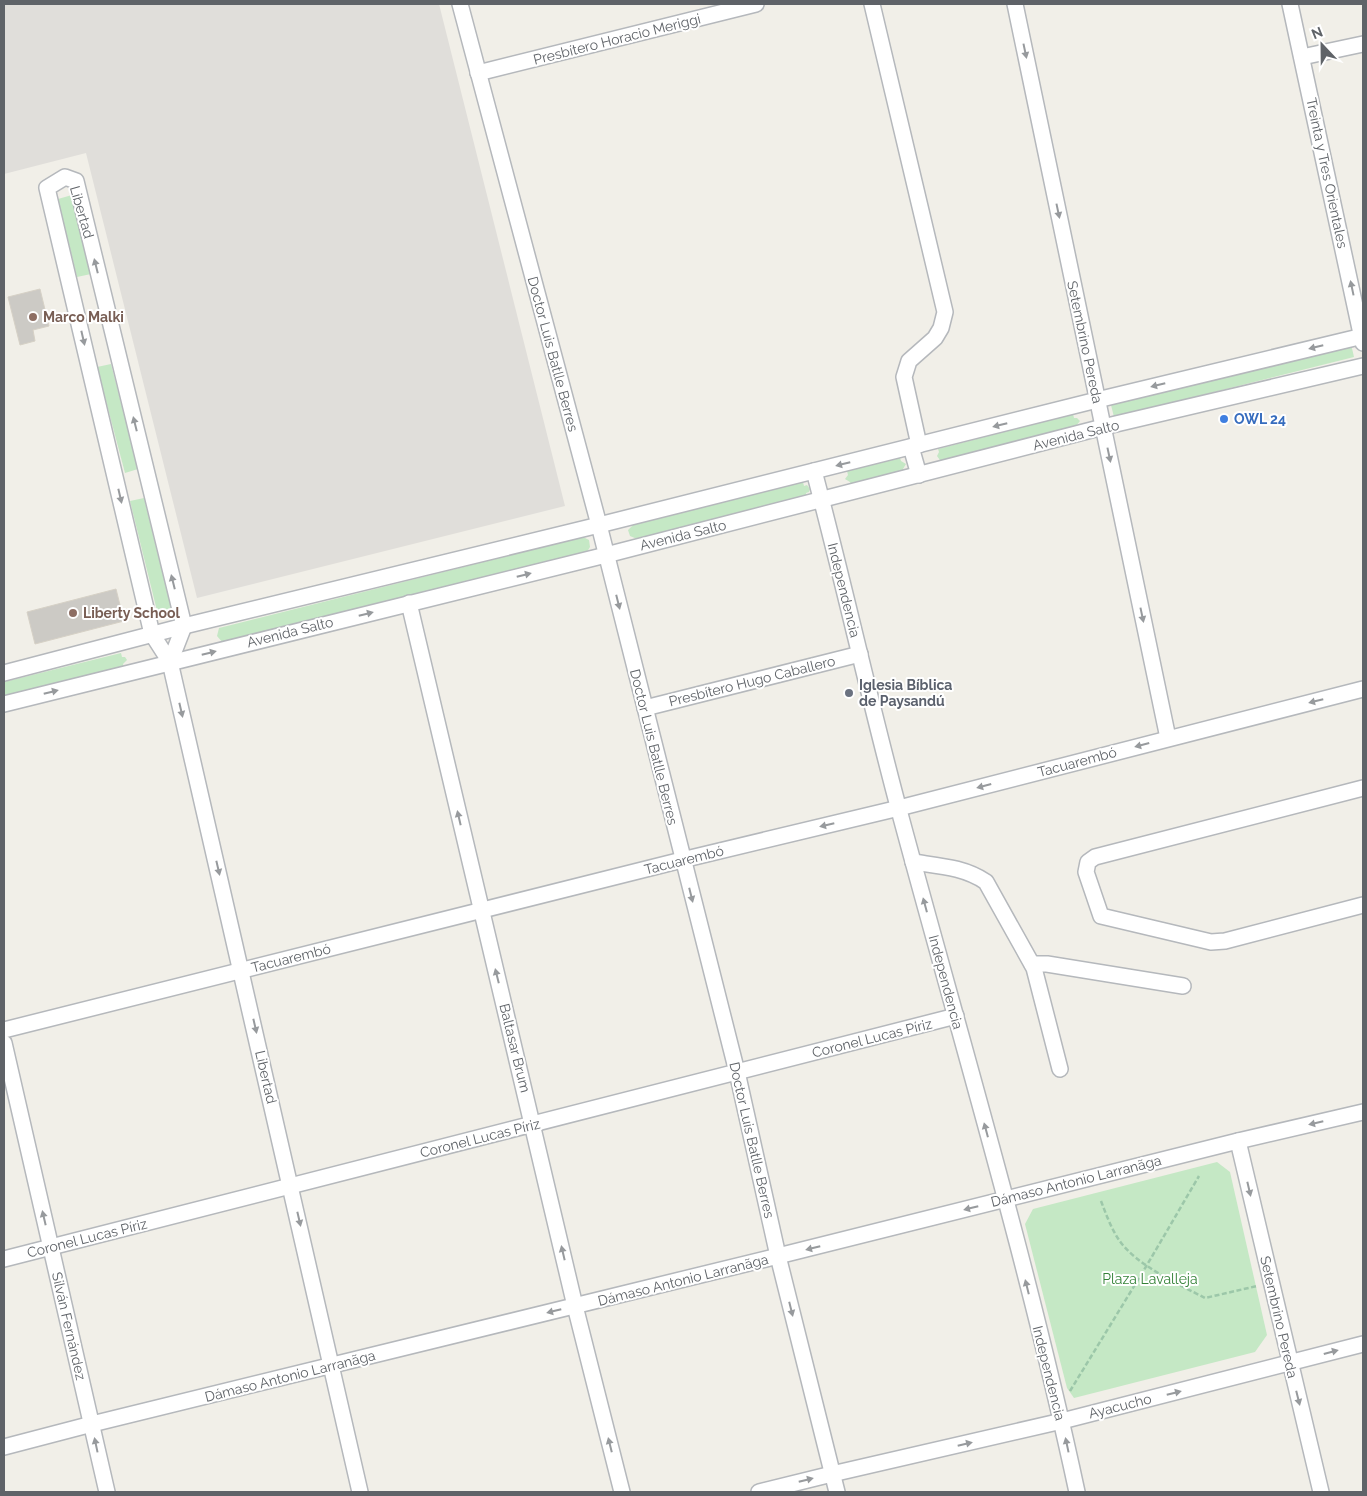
<svg xmlns="http://www.w3.org/2000/svg" width="1367" height="1496" font-family="Raleway,sans-serif">
  <style>
    .industrial { fill: #e0deda }
    .green { fill: #c5e8c5 }
    .building { fill: #cccac5; stroke: #d6d1c6 }
    .lines { fill: none; stroke-linecap: round; stroke-linejoin: round }
    .minor-casing { stroke: #b5b8bc; stroke-width: 18 }
    .path { stroke: #9cc7a9; stroke-width: 2.5; stroke-dasharray: 5 2.5; stroke-linecap: butt }
    .minor { stroke: #fff; stroke-width: 15 }
    .oneway { fill: #979a9d }
    .education-dot { fill: #8d6e63; stroke: #fff; stroke-width: 2 }
    .shop-dot { fill: #3f7fe0; stroke: #fff; stroke-width: 2 }
    .worship-dot { fill: #6b7280; stroke: #fff; stroke-width: 2 }
    .labels { text-anchor: middle; stroke-width: 4; stroke-linejoin: round; paint-order: stroke }
    .street-label { font-size: 14px; fill: #5f6368; stroke: #fff }
    .education-label { font-size: 14px; font-weight: bold; fill: #785e54; stroke: #fff; text-anchor: start }
    .shop-label { font-size: 14px; font-weight: bold; fill: #366cbe; stroke: #fff; text-anchor: start }
    .worship-label { font-size: 14px; font-weight: bold; fill: #5b616d; stroke: #fff; text-anchor: start }
    .park-label { font-size: 14px; fill: #348238; stroke: #fff }
  </style>
  <rect width="100%" height="100%" fill="#f1efe8"/>
  <polygon class="industrial" points="4,4 439,4 565,506 197,598 86,153 4,174"/>
  <g class="green">
    <polygon points="72,195 91,274 77,277 58,199"/>
    <polygon points="1351,344 1354,357 1114,417 1111,405"/>
    <polygon points="111,364 138,469 125,473 97,367"/>
    <polygon points="1073,414 1074,418 1077,418 1080,421 1076,426 1077,429 942,463 937,456 939,452 938,449"/>
    <polygon points="900,458 901,461 906,464 903,469 904,473 851,486 850,482 845,479 848,475 847,471"/>
    <polygon points="803,482 804,486 807,485 810,489 809,492 806,493 807,497 637,539 630,536 628,530 633,525"/>
    <polygon points="144,498 172,612 158,615 130,501"/>
    <polygon points="583,537 589,540 590,547 587,552 223,643 217,636 219,628"/>
    <polygon points="121,653 122,657 125,657 127,660 123,664 124,667 4,697 4,682"/>
    <polygon points="1217,1162 1230,1172 1267,1335 1255,1352 1074,1398 1067,1388 1025,1224 1033,1209"/>
  </g>
  <g class="building">
    <polygon points="40,289 49,326 33,330 35,341 20,345 8,297"/>
    <polygon points="116,589 124,621 35,644 27,612"/>
  </g>
  <g class="lines">
    <defs>
      <g id="minor">
        <polyline points="460,4 599,525 737,1072 778,1256 837,1492"/>
        <polyline points="872,4 945,312 941,328 935,338 909,361 904,377 919,445"/>
        <polyline points="1015,4 1168,738"/>
        <polyline points="1290,4 1363,343"/>
        <polyline points="1302,57 1363,44"/>
        <polyline points="478,73 756,4"/>
        <polyline points="911,447 919,475"/>
        <path d="M814,471C844,584 869,698 899,810C960,1037 1028,1263 1077,1492"/>
        <polyline points="409,603 575,1306 622,1492"/>
        <polyline points="170,662 184,626 76,181 65,177 47,188 152,634 170,662 360,1492"/>
        <polyline points="4,673 184,626 599,525 1097,400 1363,336"/>
        <polyline points="4,704 606,555 1103,427 1363,366"/>
        <polyline points="645,708 860,654"/>
        <polyline points="1363,788 1095,857 1088,862 1086,872 1101,916 1211,942 1225,941 1363,905"/>
        <path d="M913,862C939,866 964,867 986,882L1034,968L1060,1069"/>
        <polyline points="1032,964 1047,964 1183,986"/>
        <polyline points="4,1030 682,860 899,808 1363,689"/>
        <polyline points="4,1043 107,1492"/>
        <polyline points="1238,1141 1321,1492"/>
        <polyline points="4,1259 956,1016"/>
        <polyline points="4,1447 92,1424 778,1256 1238,1141 1363,1112"/>
        <polyline points="759,1492 832,1474 1062,1421 1363,1344"/>
      </g>
    </defs>
    <use href="#minor" class="minor-casing"/>
    <g class="path">
      <path d="M1101,1201C1106,1214 1111,1228 1119,1240C1136,1265 1178,1284 1205,1298L1257,1286"/>
      <polyline points="1070,1391 1147,1265 1199,1176"/>
    </g>
    <use href="#minor" class="minor"/>
  </g>
  <defs><path id="oneway-solid" d="M-6-.8H1V-3.2L6.5 0L1 3.2V.8H-6Z" transform="scale(1.25)"/></defs>
  <g class="oneway">
    <use href="#oneway-solid" transform="translate(1025 51) rotate(78)"/>
    <use href="#oneway-solid" transform="translate(1058 211) rotate(78)"/>
    <use href="#oneway-solid" transform="translate(96 266) rotate(-104)"/>
    <use href="#oneway-solid" transform="translate(1352 288) rotate(-102)"/>
    <use href="#oneway-solid" transform="translate(83 338) rotate(77)"/>
    <use href="#oneway-solid" transform="translate(1316 347) rotate(166)"/>
    <use href="#oneway-solid" transform="translate(1158 385) rotate(166)"/>
    <use href="#oneway-solid" transform="translate(135 424) rotate(-104)"/>
    <use href="#oneway-solid" transform="translate(1000 425) rotate(166)"/>
    <use href="#oneway-solid" transform="translate(1109 455) rotate(78)"/>
    <use href="#oneway-solid" transform="translate(843 464) rotate(166)"/>
    <use href="#oneway-solid" transform="translate(120 496) rotate(77)"/>
    <use href="#oneway-solid" transform="translate(524 575) rotate(-14)"/>
    <use href="#oneway-solid" transform="translate(173 582) rotate(-104)"/>
    <use href="#oneway-solid" transform="translate(618 602) rotate(76)"/>
    <use href="#oneway-solid" transform="translate(366 614) rotate(-14)"/>
    <use href="#oneway-solid" transform="translate(1142 615) rotate(78)"/>
    <use href="#oneway-solid" transform="translate(209 653) rotate(-14)"/>
    <use href="#oneway-solid" transform="translate(51 692) rotate(-14)"/>
    <use href="#oneway-solid" transform="translate(1316 701) rotate(166)"/>
    <use href="#oneway-solid" transform="translate(181 710) rotate(77)"/>
    <use href="#oneway-solid" transform="translate(1142 745) rotate(165)"/>
    <use href="#oneway-solid" transform="translate(984 786) rotate(165)"/>
    <use href="#oneway-solid" transform="translate(459 818) rotate(-103)"/>
    <use href="#oneway-solid" transform="translate(827 825) rotate(167)"/>
    <use href="#oneway-solid" transform="translate(218 868) rotate(77)"/>
    <use href="#oneway-solid" transform="translate(691 895) rotate(76)"/>
    <use href="#oneway-solid" transform="translate(925 905) rotate(-105)"/>
    <use href="#oneway-solid" transform="translate(497 976) rotate(-104)"/>
    <use href="#oneway-solid" transform="translate(255 1026) rotate(77)"/>
    <use href="#oneway-solid" transform="translate(1316 1123) rotate(167)"/>
    <use href="#oneway-solid" transform="translate(986 1130) rotate(-105)"/>
    <use href="#oneway-solid" transform="translate(1249 1189) rotate(77)"/>
    <use href="#oneway-solid" transform="translate(971 1208) rotate(166)"/>
    <use href="#oneway-solid" transform="translate(44 1218) rotate(-103)"/>
    <use href="#oneway-solid" transform="translate(299 1219) rotate(77)"/>
    <use href="#oneway-solid" transform="translate(813 1248) rotate(166)"/>
    <use href="#oneway-solid" transform="translate(563 1253) rotate(-103)"/>
    <use href="#oneway-solid" transform="translate(1027 1287) rotate(-104)"/>
    <use href="#oneway-solid" transform="translate(791 1309) rotate(76)"/>
    <use href="#oneway-solid" transform="translate(554 1311) rotate(166)"/>
    <use href="#oneway-solid" transform="translate(1331 1352) rotate(-15)"/>
    <use href="#oneway-solid" transform="translate(1174 1393) rotate(-14)"/>
    <use href="#oneway-solid" transform="translate(1298 1398) rotate(76)"/>
    <use href="#oneway-solid" transform="translate(965 1444) rotate(-13)"/>
    <use href="#oneway-solid" transform="translate(96 1445) rotate(-102)"/>
    <use href="#oneway-solid" transform="translate(610 1445) rotate(-104)"/>
    <use href="#oneway-solid" transform="translate(1067 1445) rotate(-102)"/>
    <use href="#oneway-solid" transform="translate(806 1480) rotate(-14)"/>
  </g>
  <g class="education-dot">
    <circle cx="33" cy="317" r="5"/>
    <circle cx="73" cy="613" r="5"/>
  </g>
  <circle class="shop-dot" cx="1224" cy="419" r="5"/>
  <circle class="worship-dot" cx="849" cy="693" r="5"/>
  <g class="labels">
    <g class="street-label">
      <text transform="translate(617 39) rotate(-14)" y="5">Presbítero Horacio Meriggi</text>
      <text transform="translate(1327 173) rotate(78)" y="5">Treinta y Tres Orientales</text>
      <text transform="translate(82 212) rotate(74)" y="5">Libertad</text>
      <text transform="translate(1085 342) rotate(78)" y="5">Setembrino Pereda</text>
      <text transform="translate(553 354) rotate(75)" y="5">Doctor Luis Batlle Berres</text>
      <text transform="translate(1076 435) rotate(-14)" y="5">Avenida Salto</text>
      <text transform="translate(683 535) rotate(-14)" y="5">Avenida Salto</text>
      <text transform="translate(844 590) rotate(76)" y="5">Independencia</text>
      <text transform="translate(290 632) rotate(-14)" y="5">Avenida Salto</text>
      <text transform="translate(752 681) rotate(-14)" y="5">Presbítero Hugo Caballero</text>
      <text transform="translate(654 747) rotate(76)" y="5">Doctor Luis Batlle Berres</text>
      <text transform="translate(1077 762) rotate(-15)" y="5">Tacuarembó</text>
      <text transform="translate(684 860) rotate(-14)" y="5">Tacuarembó</text>
      <text transform="translate(291 958) rotate(-14)" y="5">Tacuarembó</text>
      <text transform="translate(946 982) rotate(75)" y="5">Independencia</text>
      <text transform="translate(872 1038) rotate(-14)" y="5">Coronel Lucas Píriz</text>
      <text transform="translate(515 1048) rotate(76)" y="5">Baltasar Brum</text>
      <text transform="translate(266 1077) rotate(77)" y="5">Libertad</text>
      <text transform="translate(480 1138) rotate(-14)" y="5">Coronel Lucas Píriz</text>
      <text transform="translate(752 1140) rotate(77)" y="5">Doctor Luis Batlle Berres</text>
      <text transform="translate(1076 1181) rotate(-14)" y="5">Dámaso Antonio Larranãga</text>
      <text transform="translate(87 1238) rotate(-14)" y="5">Coronel Lucas Píriz</text>
      <text transform="translate(683 1280) rotate(-14)" y="5">Dámaso Antonio Larranãga</text>
      <text transform="translate(1279 1317) rotate(77)" y="5">Setembrino Pereda</text>
      <text transform="translate(69 1326) rotate(77)" y="5">Silván Fernández</text>
      <text transform="translate(1049 1373) rotate(76)" y="5">Independencia</text>
      <text transform="translate(290 1376) rotate(-14)" y="5">Dámaso Antonio Larranãga</text>
      <text transform="translate(1120 1406) rotate(-14)" y="5">Ayacucho</text>
    </g>
    <g class="education-label">
      <text x="43" y="322">Marco Malki</text>
      <text x="83" y="618">Liberty School</text>
    </g>
    <g class="shop-label">
      <text x="1234" y="424">OWL 24</text>
    </g>
    <g class="worship-label">
      <text x="859" y="690">Iglesia Bíblica<tspan x="859" dy="16">de Paysandú</tspan></text>
    </g>
    <g class="park-label">
      <text x="1150" y="1284">Plaza Lavalleja</text>
    </g>
  </g>
  <rect width="1367" height="1496" fill="none" stroke="#5f6368" stroke-width="10"/>
  <g transform="translate(1322 45) rotate(338)" stroke="#ffffff" stroke-width="4" paint-order="stroke">
  <path d="M0-4L9 19L0 12L-9 19Z" fill="#5f6368"/>
  <text y="-8" font-size="14" font-weight="bold" text-anchor="middle" fill="#5f6368">N</text>
  </g>
</svg>
